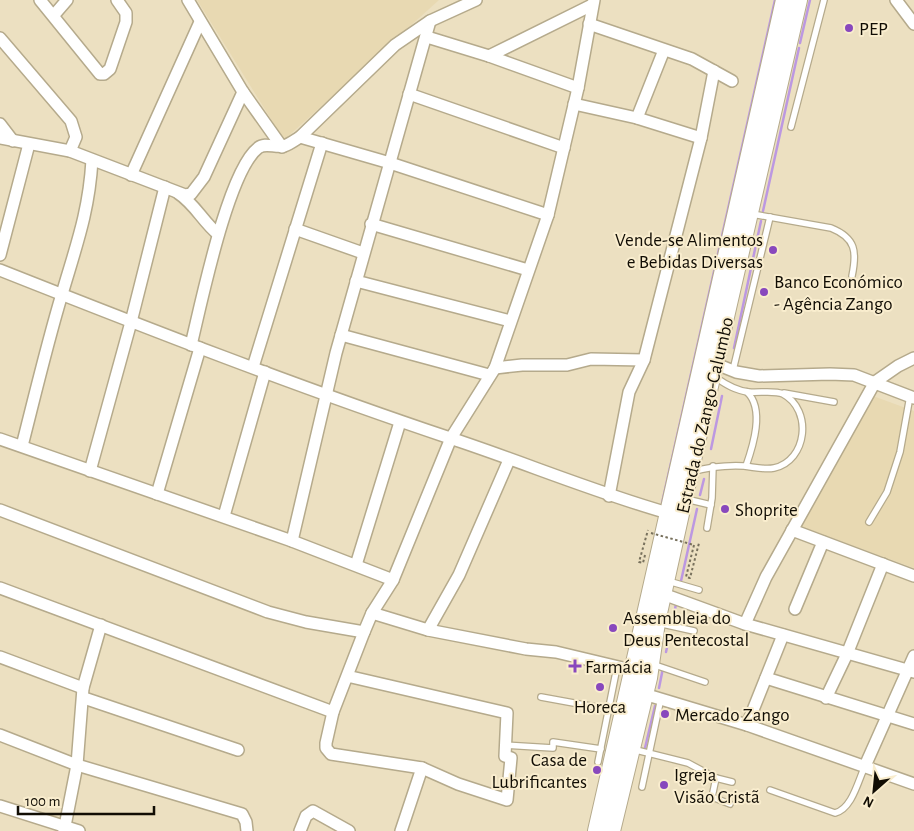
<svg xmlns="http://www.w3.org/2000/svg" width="914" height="831" font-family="'Alegreya Sans',sans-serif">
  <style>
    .built { fill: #e8d9b2 }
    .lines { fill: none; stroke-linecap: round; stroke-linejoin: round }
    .stream { stroke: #bc98e1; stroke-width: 2.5 }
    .service-casing { stroke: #b5aa8c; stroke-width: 8 }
    .minor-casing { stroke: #b5aa8c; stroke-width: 14 }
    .primary-casing { stroke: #b5aa8c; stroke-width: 20 }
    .path { stroke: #78715d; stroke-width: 2; stroke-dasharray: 2.5 2.5; stroke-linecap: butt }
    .service { stroke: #fff; stroke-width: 5.5 }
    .minor { stroke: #fff; stroke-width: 11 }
    .primary { stroke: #fff; stroke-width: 18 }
    .path-bridge { stroke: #78715d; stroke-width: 2; stroke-dasharray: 2.5 2.5; stroke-linecap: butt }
    .poi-dot { fill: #8848bd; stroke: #f9edce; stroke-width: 2 }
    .labels { text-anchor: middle; stroke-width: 4; stroke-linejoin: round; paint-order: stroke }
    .poi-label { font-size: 19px; fill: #110d04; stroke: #f9edce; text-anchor: start }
    .street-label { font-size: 19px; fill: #110d04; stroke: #f9edce }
  </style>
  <rect width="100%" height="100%" fill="#ece0c1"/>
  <g class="built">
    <polygon points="197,0 439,0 284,140"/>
    <polygon points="873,396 914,411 914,568 799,526"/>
  </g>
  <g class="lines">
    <g class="stream">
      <polyline points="800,43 810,0"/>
      <polyline points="763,211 799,48"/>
      <polyline points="734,348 761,221"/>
      <polyline points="711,449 722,396"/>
      <polyline points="700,495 704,479"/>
      <polyline points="662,503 775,0"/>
      <polyline points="681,581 697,509"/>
      <polyline points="673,619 676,604"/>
      <polyline points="666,652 670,634"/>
      <polyline points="659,688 663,668"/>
      <polyline points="645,748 655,706"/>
    </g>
    <defs>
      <g id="service">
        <polyline points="791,127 824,0"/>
        <path d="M752,214L831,228C856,238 857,252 852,276"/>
        <polyline points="733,370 770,217"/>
        <polyline points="784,393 834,402"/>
        <path d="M746,466C753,446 765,409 747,392"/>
        <path d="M691,472C709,467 725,465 744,466C754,467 764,470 774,468C807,461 813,410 783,394C775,390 759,393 749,392C736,391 725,384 715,377"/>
        <polyline points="686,499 711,505"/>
        <polyline points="869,522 887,492 900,452 910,396"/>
        <polyline points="707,528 712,498 713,466"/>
        <polyline points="668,581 699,590"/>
        <polyline points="658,623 694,631"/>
        <polyline points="652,664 705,682"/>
        <polyline points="541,697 623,712"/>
        <polyline points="505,745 553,748 553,742 601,749"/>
        <polyline points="632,749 688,763 716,778 732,782"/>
        <polyline points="598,762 617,667"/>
        <polyline points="716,778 712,797 730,804"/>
        <polyline points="642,787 661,698"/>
        <path d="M770,790L835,813C852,809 858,781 865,766"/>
      </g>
      <g id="minor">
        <polyline points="40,0 100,74 104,74 110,69 126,22 126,13 117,0"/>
        <polyline points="188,0 243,92 282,147"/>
        <polyline points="896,0 914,24"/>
        <polyline points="54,15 67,0"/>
        <polyline points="589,24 692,59 732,81"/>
        <polyline points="427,37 489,56 578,88"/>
        <polyline points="0,38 71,121 76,137 70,151"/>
        <polyline points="489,56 592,5"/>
        <polyline points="409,94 564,148"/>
        <polyline points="574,104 637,118 701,138 714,71"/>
        <polyline points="637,118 664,50"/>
        <polyline points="0,124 13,141"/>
        <polyline points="300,137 390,163 548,215"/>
        <polyline points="0,138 70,151 185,195 191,194 204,177 243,92"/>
        <polyline points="131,175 200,22"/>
        <path d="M178,193C195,204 203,222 218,234"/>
        <polyline points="371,224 528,270"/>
        <polyline points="295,229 363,253"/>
        <polyline points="0,255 29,144"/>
        <path d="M0,270C149,329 298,387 450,438C523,462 594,492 668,513"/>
        <polyline points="356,281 510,321"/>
        <polyline points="341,335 489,375"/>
        <path d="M191,345C201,304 228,171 258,148C265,142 275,148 284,146C290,144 295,140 300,137L395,45L430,21L476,0"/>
        <polyline points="716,364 736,372 759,376 830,374 854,375 914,398"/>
        <polyline points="253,367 322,143"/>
        <polyline points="495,368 522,365 567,365 591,359 644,360"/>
        <polyline points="0,439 292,541 393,580"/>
        <path d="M22,446C35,395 47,344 62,294C76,246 89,212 92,160"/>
        <polyline points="90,471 131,322 165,187"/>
        <polyline points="157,494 200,348"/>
        <polyline points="609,496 629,392 644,360 701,138"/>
        <polyline points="0,510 268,612 306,622 364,632"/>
        <polyline points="224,516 265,372"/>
        <polyline points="792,530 914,576"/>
        <polyline points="292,541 336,353 430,21"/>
        <polyline points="356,565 400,422"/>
        <polyline points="0,588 333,712"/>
        <polyline points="663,594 745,624 914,672"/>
        <polyline points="795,609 823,542"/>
        <polyline points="372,613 428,630 526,649 556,652 623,668 632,668"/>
        <polyline points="745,624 766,577 875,382 898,366 914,358"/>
        <polyline points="428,630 459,575 509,460"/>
        <polyline points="0,657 83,688"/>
        <polyline points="347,676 507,713 505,756 511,758 507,800 458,784 422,768 331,754 326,748 326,743 333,712 364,632 372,613 393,580 451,438 495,368 548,215 578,88 594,0"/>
        <polyline points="766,678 914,724"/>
        <polyline points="644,694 747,725 914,784"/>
        <polyline points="84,698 238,750"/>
        <polyline points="826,698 847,654 883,564"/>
        <polyline points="747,725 783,635"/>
        <polyline points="0,735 77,765 242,814 246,822 247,831"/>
        <polyline points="865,766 914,656"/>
        <polyline points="0,806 79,831"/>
        <polyline points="64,831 77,765 83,688 101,625"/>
        <polyline points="300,831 306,816 313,811 349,831"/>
        <polyline points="401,831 422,768"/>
      </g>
      <g id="primary">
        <polyline points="597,831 785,0"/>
        <polyline points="611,831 648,678 656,622 689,473 798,0"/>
      </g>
    </defs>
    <use href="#service" class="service-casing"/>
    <use href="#minor" class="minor-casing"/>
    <use href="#primary" class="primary-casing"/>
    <g class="path">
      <polyline points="694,545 686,577 690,578 699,543"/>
      <polyline points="645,555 643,563 639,562 648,530"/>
    </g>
    <use href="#service" class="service"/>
    <use href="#minor" class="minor"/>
    <use href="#primary" class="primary"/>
    <polyline class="path-bridge" points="651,533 694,545"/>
  </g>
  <g class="poi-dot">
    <circle cx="849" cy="28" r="5"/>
    <circle cx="773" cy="250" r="5"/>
    <circle cx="764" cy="292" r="5"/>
    <circle cx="725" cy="509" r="5"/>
    <circle cx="613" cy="628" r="5"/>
    <path d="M572.5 658.5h5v5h5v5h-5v5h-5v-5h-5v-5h5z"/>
    <circle cx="600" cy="687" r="5"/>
    <circle cx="665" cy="714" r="5"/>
    <circle cx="597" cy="770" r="5"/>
    <circle cx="664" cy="785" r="5"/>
  </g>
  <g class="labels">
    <g class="poi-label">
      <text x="859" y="35">PEP</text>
      <text x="763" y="246" text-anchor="end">Vende-se Alimentos<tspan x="763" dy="22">e Bebidas Diversas</tspan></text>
      <text x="774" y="288">Banco Económico<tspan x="774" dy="22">- Agência Zango</tspan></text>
      <text x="735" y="516">Shoprite</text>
      <text x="623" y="624">Assembleia do<tspan x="623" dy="22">Deus Pentecostal</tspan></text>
      <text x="585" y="673">Farmácia</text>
      <text x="600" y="713" text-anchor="middle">Horeca</text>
      <text x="675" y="721">Mercado Zango</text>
      <text x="587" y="766" text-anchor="end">Casa de<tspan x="587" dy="22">Lubrificantes</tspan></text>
      <text x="674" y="781">Igreja<tspan x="674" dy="22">Visão Cristã</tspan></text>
    </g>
    <g class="street-label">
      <text transform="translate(704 415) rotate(-77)" y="7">Estrada do Zango-Calumbo</text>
    </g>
  </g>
  <g transform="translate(874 791) rotate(207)" stroke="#f9edce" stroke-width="4" paint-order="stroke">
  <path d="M0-4L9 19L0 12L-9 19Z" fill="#110d04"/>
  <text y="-8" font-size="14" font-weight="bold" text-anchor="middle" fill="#110d04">N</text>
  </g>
  <path d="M18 806v8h136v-8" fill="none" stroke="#110d04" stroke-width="2.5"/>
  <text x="25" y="806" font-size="15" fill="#110d04" stroke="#f9edce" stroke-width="4" paint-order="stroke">100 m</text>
</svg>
